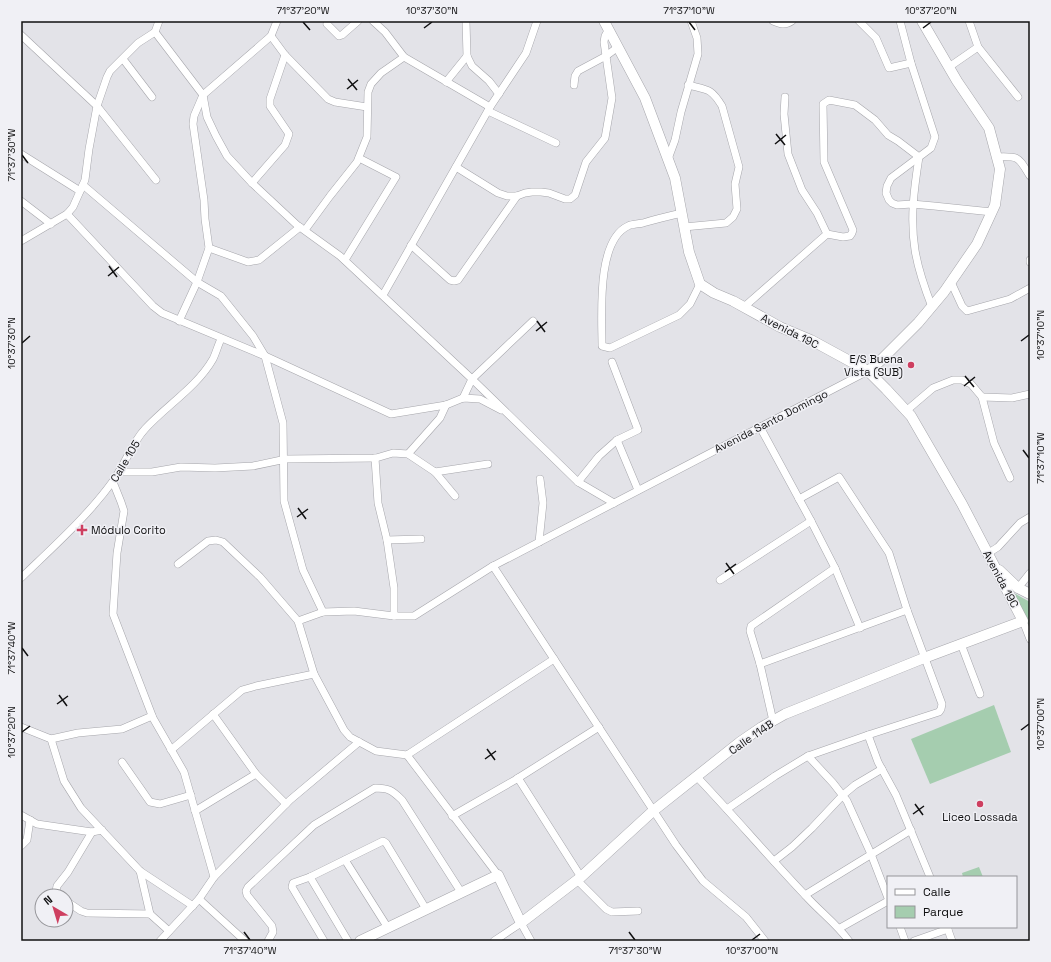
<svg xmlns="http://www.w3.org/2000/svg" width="1051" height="962" font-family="'Space Grotesk',sans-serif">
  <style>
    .green { fill: #a5cdaf }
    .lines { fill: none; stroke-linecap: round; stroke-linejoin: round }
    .street-casing { stroke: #a6a6ab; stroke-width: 8 }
    .secondary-casing { stroke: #a6a6ab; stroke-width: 11 }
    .street { stroke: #fff; stroke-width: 7 }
    .secondary { stroke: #fff; stroke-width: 10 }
    .ticks { fill: none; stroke: #101011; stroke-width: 1.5 }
    .poi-dot { fill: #ce3f60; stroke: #f0f0f5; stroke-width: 1.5 }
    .labels { text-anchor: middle; stroke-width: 3; stroke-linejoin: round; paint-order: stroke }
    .street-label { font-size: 11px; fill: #101011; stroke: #f0f0f5 }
    .poi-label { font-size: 11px; fill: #101011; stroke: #f0f0f5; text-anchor: end }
    .neatline { fill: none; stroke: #101011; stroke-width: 1.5 }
    .ticks-label { font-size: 10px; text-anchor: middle; fill: #101011 }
  </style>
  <rect width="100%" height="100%" fill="#e3e3e8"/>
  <g class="green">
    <polygon points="1014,593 1030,602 1030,630"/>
    <polygon points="994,705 1011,752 930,784 911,739"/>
    <polygon points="979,867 983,877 963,877 962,873"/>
  </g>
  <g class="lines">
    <defs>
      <g id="street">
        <polyline points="373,21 385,32 404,57 490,107"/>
        <polyline points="466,21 467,56 472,66 489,81 499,94"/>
        <path d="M773,21C780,24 785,26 792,21"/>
        <polyline points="859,21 876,38 889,68 911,63"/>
        <path d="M900,21L911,63L935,137L931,148L919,157C914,189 910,219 915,250C918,269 925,289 932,307"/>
        <polyline points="969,21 978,47 1018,97"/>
        <polyline points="327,24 339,36 342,35 358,21"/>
        <polyline points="155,32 203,95 207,117 216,136 227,156 252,183 297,225 340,256 472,379 578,482 614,503"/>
        <polyline points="21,35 97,106 156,180"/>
        <polyline points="271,36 285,55 328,99 335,102 367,107"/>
        <polyline points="123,59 152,97"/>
        <polyline points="949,67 978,47"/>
        <polyline points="446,82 467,56"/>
        <polyline points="574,85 575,76 578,71 606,56 618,47"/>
        <polyline points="488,111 556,143"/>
        <polyline points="21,154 80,191"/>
        <path d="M997,157C1020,156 1018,157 1030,176"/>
        <polyline points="668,159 675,140 681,112 698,54 697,38 691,21"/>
        <polyline points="456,167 498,193 507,196 517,196 525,193 532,192 541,192 549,193 565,199 570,199 575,195 586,162 605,138 612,98 604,42 605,36 609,29"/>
        <polyline points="252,183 285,145 289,134 270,106 270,99 285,55"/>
        <polyline points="83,185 197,282 221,296 253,336 265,356 283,423 284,501 303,570 323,612"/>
        <polyline points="21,201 51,224"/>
        <path d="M682,213C669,216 656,219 643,223C638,224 632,224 628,226C596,241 602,316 602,346L610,348L679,315L690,304L700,284"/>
        <polyline points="67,214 153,306 162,313 265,356 391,414 446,405 463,398 480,399 501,410"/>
        <path d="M684,227L726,223L733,217L737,209L735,184L739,167L722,106C711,88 708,90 688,85"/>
        <polyline points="305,230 330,196 357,162 367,137 368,92 371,84 381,73 404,57"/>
        <polyline points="827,234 843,237 850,236 852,233 853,230 824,162 823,104 829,100 855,105 875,120 888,135 898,141 919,157 891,178 887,186 886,193 889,200 892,203 897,205 912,204 934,206 992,212"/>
        <polyline points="21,241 67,214 73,207 85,180 89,149 97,106 107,77 110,71 138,43 155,32 159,21"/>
        <polyline points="411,245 450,280 454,281 458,280 517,196"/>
        <polyline points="209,248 248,262 259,260 300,227"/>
        <polyline points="345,260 396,177 359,158"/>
        <polyline points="1030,260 1030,262"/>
        <polyline points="951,282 962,306 967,311 1010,299 1030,288"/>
        <polyline points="383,295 490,107 526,53 537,21"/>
        <polyline points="744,307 827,234 817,213 802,190 788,154 784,114 785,97"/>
        <polyline points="179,321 197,282 209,248 205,219 204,200 193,124 194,116 203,95 271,36 277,21"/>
        <polyline points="982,397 1012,398 1030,394"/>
        <polyline points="463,398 472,379 533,321"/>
        <polyline points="906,411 933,388 953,380 962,380 971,384 982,397 994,443 1010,478"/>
        <polyline points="760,427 811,521 835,568 860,628"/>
        <polyline points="617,440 638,490"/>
        <polyline points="408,454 440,418 446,405"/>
        <polyline points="375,458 378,503 387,540 394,588 394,616"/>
        <polyline points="119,472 152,472 181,467 215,468 253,466 286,459 376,458 393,453 408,454 435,472 488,464"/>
        <polyline points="435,472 455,496"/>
        <polyline points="113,482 121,502 124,511 117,553 113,614 153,718 184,772 214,877"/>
        <polyline points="578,482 599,456 617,440 638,430 612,362"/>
        <polyline points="387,540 421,539"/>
        <polyline points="539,542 543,503 540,479"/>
        <polyline points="987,554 998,547 1020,523 1030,517"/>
        <polyline points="178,564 208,541 216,540 223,542 260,577 298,621 314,674 344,730 350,737 376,751 407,755 554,659"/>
        <polyline points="493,566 676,845 703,881 746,917 765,941"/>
        <path d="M21,578C53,547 87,517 113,481C125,465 131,444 145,429C167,405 197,387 213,359C216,353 218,345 221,339"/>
        <polyline points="720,580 811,521"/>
        <polyline points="1018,588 1030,573"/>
        <polyline points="298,621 323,612 354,611 394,616 414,616 493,566 868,371"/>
        <polyline points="1023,621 1030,639"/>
        <polyline points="961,644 980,694"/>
        <polyline points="760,664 907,610"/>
        <polyline points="213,714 256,774 286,804"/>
        <polyline points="773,721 760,664 750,631 751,626 835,568"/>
        <polyline points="21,727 51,739 78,733 122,729 152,716"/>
        <polyline points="868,735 878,762 896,795 930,877"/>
        <polyline points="51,739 64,781 81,808 140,871 193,906"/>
        <polyline points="171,750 242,690 256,686 314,674"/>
        <polyline points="407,755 498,875"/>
        <polyline points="808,756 833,783 847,801 871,854 888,898"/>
        <polyline points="122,762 150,802 160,804 191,795"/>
        <path d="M697,777C734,816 768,856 805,895C819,911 837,924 849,941"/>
        <polyline points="518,778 581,877"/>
        <polyline points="727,809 775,776 808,756 868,735 939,712 941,709 942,704 907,610 889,553 839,477 799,499"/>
        <polyline points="195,811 256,774"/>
        <polyline points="21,815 37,824 92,832 102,830"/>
        <polyline points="452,816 515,780 599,727"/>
        <polyline points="21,846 27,840 30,820"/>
        <polyline points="345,860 388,928"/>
        <polyline points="774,861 792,847 812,828 843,795 855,785 882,769"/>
        <polyline points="140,871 150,914"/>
        <polyline points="310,877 348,941"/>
        <polyline points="577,880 606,909 612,912 638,911"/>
        <polyline points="805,895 911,830"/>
        <polyline points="59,896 57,895 56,891 57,886 68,872 92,832"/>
        <polyline points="199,899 245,941"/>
        <polyline points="66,901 81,911 87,913 150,914 169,931"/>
        <polyline points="900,927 905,941"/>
        <polyline points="947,927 952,941"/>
        <polyline points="840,928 888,901"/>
        <polyline points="160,941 199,899 214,877 290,800 359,742"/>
        <path d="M268,941L273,932L272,926L247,895L246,891L248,887L314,825L375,788C388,788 392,790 402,800L461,892"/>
        <polyline points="324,941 292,887 293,883 310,877 383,841 386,843 426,909"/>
        <polyline points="494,941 521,923 531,941"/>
        <polyline points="914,941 948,929"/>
      </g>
      <g id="secondary">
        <polyline points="868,371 879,362 918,323 944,292 977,244 995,205 1000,169 989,128 957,81 922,21"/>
        <polyline points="999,570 1018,588 1030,594"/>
        <polyline points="360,941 498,875 521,923 581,877 653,811 740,742 762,727 785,714 924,658 1023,621 962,504 911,416 886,389 868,371 811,340 780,327 733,301 714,293 700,284 689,252 675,178 645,98 604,21"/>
      </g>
    </defs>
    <use href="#street" class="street-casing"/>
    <use href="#secondary" class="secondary-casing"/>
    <use href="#street" class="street"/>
    <use href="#secondary" class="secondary"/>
  </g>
  <path class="ticks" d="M303,22L310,30M689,22L695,30M424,28L432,22M923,28L931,22M348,79L357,90M347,89L358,80M776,134L785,145M775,144L786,135M22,155L28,163M109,266L117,277M108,276L119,267M537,321L545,332M536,331L547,322M1021,341L1029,335M22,343L30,336M965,376L974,387M964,386L975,377M1023,450L1029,458M298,508L306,519M297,517L308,509M726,563L734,574M725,572L736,564M22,648L28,656M59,695L67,706M57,704L68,696M1021,730L1029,724M22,732L30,726M487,749L495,760M485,759L496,751M915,804L923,815M913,814L924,806M244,932L250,940M629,932L635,940M752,940L760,934"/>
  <g class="poi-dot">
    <circle cx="911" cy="365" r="4"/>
    <path d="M80 524h4v4h4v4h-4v4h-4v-4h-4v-4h4z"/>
    <circle cx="980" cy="804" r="4"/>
  </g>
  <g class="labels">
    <g class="street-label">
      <text transform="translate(790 331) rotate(27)" y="4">Avenida 19C</text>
      <text transform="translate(771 421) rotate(-27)" y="4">Avenida Santo Domingo</text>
      <text transform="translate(125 461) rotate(-59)" y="4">Calle 105</text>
      <text transform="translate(1001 579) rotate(62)" y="4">Avenida 19C</text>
      <text transform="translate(751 737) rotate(-35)" y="4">Calle 114B</text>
    </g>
    <g class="poi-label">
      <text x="903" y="363">E/S Buena<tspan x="903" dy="13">Vista (SUB)</tspan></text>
      <text x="91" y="534" text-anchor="start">Módulo Corito</text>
      <text x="980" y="821" text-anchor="middle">Liceo Lossada</text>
    </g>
  </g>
  <rect width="1051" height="962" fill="none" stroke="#f0f0f5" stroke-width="44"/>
  <rect x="887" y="876" width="130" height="52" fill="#f0f0f5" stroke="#96969a"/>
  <rect x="895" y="889" width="20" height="6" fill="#ffffff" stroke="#96969a"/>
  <text x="923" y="896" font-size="12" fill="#101011">Calle</text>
  <rect x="895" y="906" width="20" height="12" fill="#a5cdaf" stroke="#96969a"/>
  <text x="923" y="916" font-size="12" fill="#101011">Parque</text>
  <g transform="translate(54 908) rotate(322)"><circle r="19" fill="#f0f0f5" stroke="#96969a"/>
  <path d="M0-3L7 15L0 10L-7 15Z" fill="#ce3f60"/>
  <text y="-6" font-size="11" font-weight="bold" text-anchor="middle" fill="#101011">N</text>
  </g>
  <rect x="22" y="22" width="1007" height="918" class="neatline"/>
  <g class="ticks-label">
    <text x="303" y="14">71°37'20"W</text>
    <text x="432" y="14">10°37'30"N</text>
    <text x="689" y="14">71°37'10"W</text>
    <text x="931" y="14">10°37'20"N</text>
    <text transform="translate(11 155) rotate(-90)" y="4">71°37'30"W</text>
    <text transform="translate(1040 335) rotate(-90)" y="4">10°37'10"N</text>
    <text transform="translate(11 343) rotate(-90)" y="4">10°37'30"N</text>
    <text transform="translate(1040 458) rotate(-90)" y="4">71°37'10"W</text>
    <text transform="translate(11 648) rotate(-90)" y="4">71°37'40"W</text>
    <text transform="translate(1040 724) rotate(-90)" y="4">10°37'00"N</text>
    <text transform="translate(11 732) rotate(-90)" y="4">10°37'20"N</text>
    <text x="250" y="954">71°37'40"W</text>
    <text x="635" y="954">71°37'30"W</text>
    <text x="752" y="954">10°37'00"N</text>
  </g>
</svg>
